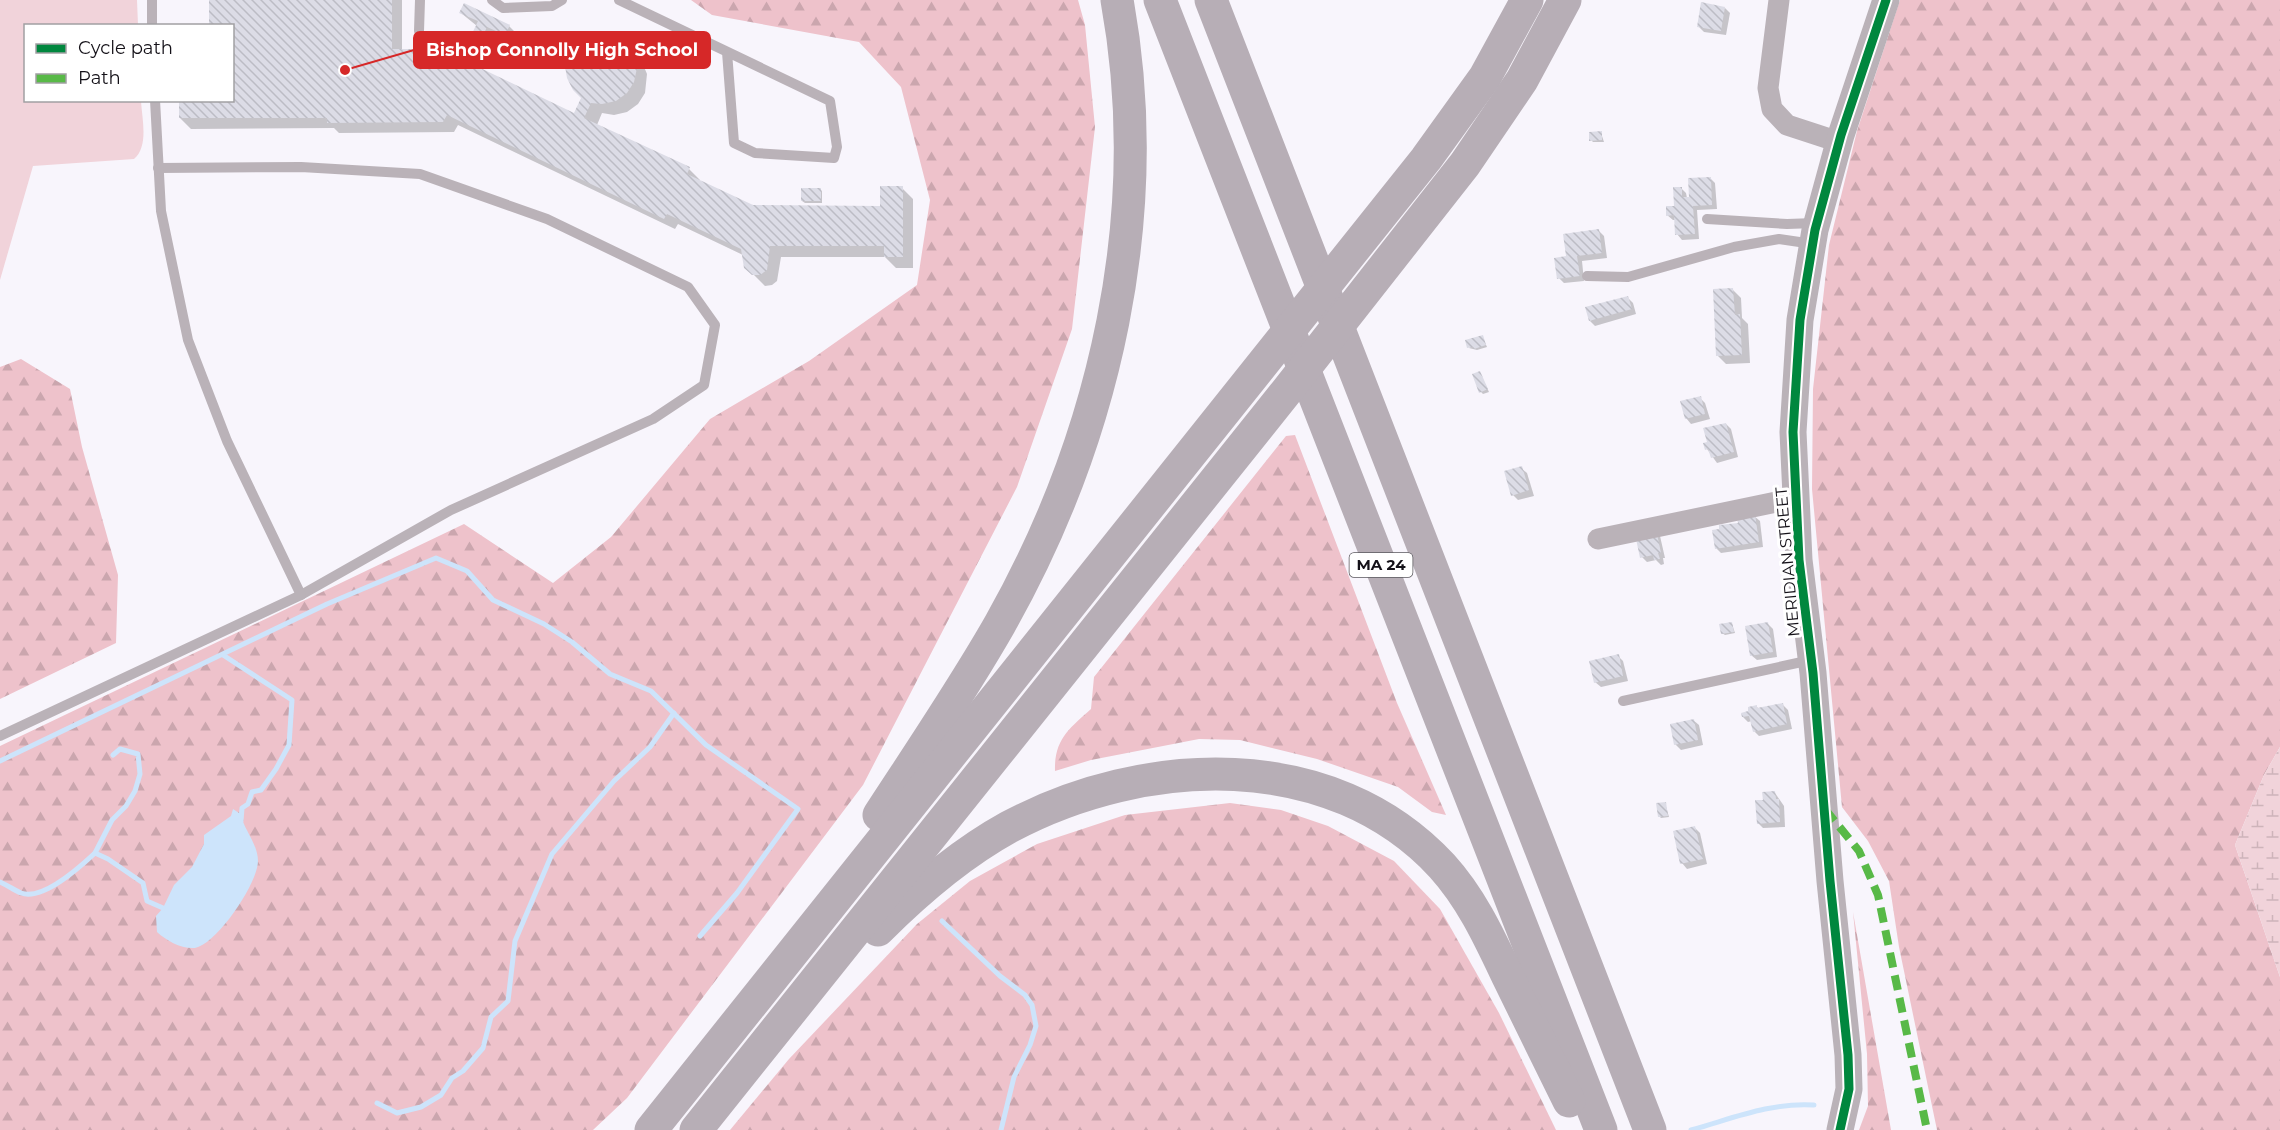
<svg xmlns="http://www.w3.org/2000/svg" width="2280" height="1130" font-family="Montserrat,sans-serif">
  <style>
    .forest { fill: url(#forest-firs) }
    .wetland { fill: url(#wetland-marsh) }
    .pitch { fill: #f1d3da }
    .water { fill: #cde4fb }
    .shadow { fill: #0003 }
    .lines { fill: none; stroke-linecap: round; stroke-linejoin: round }
    .stream { stroke: #cde4fb; stroke-width: 5 }
    .building { fill: url(#building-back-hatch) }
    .service { stroke: #bab2b8; stroke-width: 10 }
    .minor { stroke: #bab2b8; stroke-width: 21 }
    .tertiary { stroke: #bab2b8; stroke-width: 27 }
    .motorway { stroke: #b7aeb6; stroke-width: 33 }
    .quiet { stroke: #58b947; stroke-width: 8; stroke-dasharray: 15 8; stroke-linecap: butt }
    .cycleway-casing { stroke: #fff; stroke-width: 13 }
    .cycleway { stroke: #00873e; stroke-width: 9 }
    .labels { text-anchor: middle; stroke-width: 6; stroke-linejoin: round; paint-order: stroke }
    .shield { fill: #fff; stroke: #5a585d; stroke-width: 1.5 }
    .shield-label { font-size: 15px; font-weight: bold; fill: #141118 }
    .street-label { font-size: 16px; fill: #141118; stroke: #fff }
    .leader { fill: none; stroke: #d62828; stroke-width: 2 }
    .callout-dot { fill: #d62828; stroke: #fff; stroke-width: 2 }
    .callout { fill: #d62828; stroke: #d62828; stroke-width: 2 }
    .callout-label { font-size: 18px; text-anchor: middle; font-weight: bold; fill: #fff }
  </style>
  <defs>
    <pattern id="forest-firs" width="22" height="20" patternUnits="userSpaceOnUse" patternTransform="scale(1.5)"><rect width="22" height="20" fill="#eec2cb"/><path d="M5 1l3.5 6h-7zM16 11l3.5 6h-7z" fill="#cba6ae"/></pattern>
    <pattern id="wetland-marsh" width="20" height="14" patternUnits="userSpaceOnUse" patternTransform="scale(1.5)"><rect width="20" height="14" fill="#f1d3da"/><path d="M1 5h8M5 5V1M11 12h8M15 12V8" fill="none" stroke="#ceb4ba"/></pattern>
    <pattern id="building-back-hatch" width="6" height="6" patternUnits="userSpaceOnUse" patternTransform="scale(1.5)"><rect width="6" height="6" fill="#dcdce6"/><path d="M-1 5l2 2M0 0l6 6M5-1l2 2" fill="none" stroke="#bcbcc5"/></pattern>
  </defs>
  <rect width="100%" height="100%" fill="#f8f5fc"/>
  <g class="forest">
    <polygon points="691,0 1078,0 1085,25 1095,127 1072,329 1017,487 863,785 627,1098 593,1130 0,1130 0,746 464,524 553,583 611,537 710,419 809,361 917,285 930,200 901,87 859,42 712,15"/>
    <polygon points="1900,0 2280,0 2280,747 2264,775 2235,845 2280,977 2280,1130 1937,1130 1899,947 1889,881 1868,841 1842,807 1812,489 1813,389 1829,245 1857,131"/>
    <polygon points="21,359 70,389 82,447 118,575 116,643 0,699 0,367"/>
    <path d="M1295,435L1397,703L1446,815L1432,812L1398,787L1317,759L1240,740L1199,739L1091,760L1055,771C1054,739 1070,728 1091,709L1094,677L1286,436Z"/>
    <polygon points="1230,803 1281,810 1328,826 1394,861 1440,909 1499,1013 1556,1130 730,1130 789,1059 917,924 970,881 1037,844 1125,815"/>
    <polygon points="1853,912 1891,1130 1859,1130 1868,1106 1867,1054"/>
  </g>
  <polygon class="wetland" points="2280,747 2280,977 2235,845 2264,775"/>
  <path class="pitch" d="M0,0H137L138,25L26,26V100L141,101C142,119 149,146 134,159L33,166L0,280Z"/>
  <path class="water" d="M233,809L242,815C241,826 258,843 258,861C258,883 217,944 195,948C181,949 167,941 157,932L156,916L163,908L174,885L192,867L204,844V835L231,816Z"/>
  <g class="shadow">
    <polygon points="211,0 402,0 402,50 461,61 477,26 461,13 509,26 520,37 516,45 498,37 482,71 575,115 621,41 642,62 647,74 645,93 638,104 627,112 614,115 602,113 597,125 689,169 700,180 699,182 752,207 882,207 902,188 913,199 913,268 896,268 885,257 781,257 777,281 772,285 765,286 746,267 743,255 678,224 675,229 458,125 454,132 339,133 334,128 191,129 180,118 232,100 232,26"/>
    <polygon points="1725,8 1730,13 1726,35 1704,32 1698,26"/>
    <polygon points="1601,133 1604,142 1593,142 1591,140"/>
    <polygon points="1710,178 1715,183 1717,209 1697,210 1699,239 1682,240 1677,234 1676,220 1673,220 1667,215 1676,207 1681,188 1686,193 1687,198 1690,198"/>
    <polygon points="820,189 822,191 822,203 805,203 802,201"/>
    <polygon points="1599,231 1604,236 1607,258 1582,261 1584,281 1564,283 1559,278 1568,258"/>
    <polygon points="1733,290 1741,298 1742,318 1748,324 1750,363 1726,364 1718,356"/>
    <polygon points="1627,297 1633,303 1636,314 1595,326 1590,321"/>
    <polygon points="1482,336 1487,347 1477,350 1469,348"/>
    <polygon points="1480,373 1489,392 1483,394 1481,392"/>
    <polygon points="1700,398 1705,403 1710,419 1691,424 1686,418"/>
    <polygon points="1726,424 1731,429 1738,457 1717,463 1707,449"/>
    <polygon points="1521,468 1527,473 1534,496 1518,500 1513,495"/>
    <polygon points="1754,516 1760,521 1763,547 1721,553 1716,548 1740,524"/>
    <polygon points="1637,535 1660,536 1665,558 1663,558 1664,564 1661,565 1656,560 1647,562 1642,557"/>
    <polygon points="1732,624 1735,633 1725,635 1722,633"/>
    <polygon points="1768,624 1773,629 1777,657 1757,660 1751,655"/>
    <polygon points="1618,656 1623,661 1628,681 1601,687 1595,682"/>
    <polygon points="1782,704 1788,710 1792,729 1759,736 1754,731 1752,721 1748,722 1743,717 1756,706 1759,709"/>
    <polygon points="1693,720 1699,725 1703,745 1681,750 1675,744"/>
    <polygon points="1775,793 1784,806 1785,827 1763,828 1758,823 1764,801"/>
    <polygon points="1665,803 1669,817 1661,818 1659,816"/>
    <polygon points="1695,828 1700,833 1707,864 1687,869 1682,863"/>
  </g>
  <g class="lines">
    <g class="stream">
      <polyline points="223,655 292,700 289,745 276,769 261,790 252,792 248,804 242,808 241,821"/>
      <polyline points="0,761 327,604 436,558 467,571 493,600 544,624 572,642 610,674 651,691 706,745 798,809 737,893 700,936"/>
      <polyline points="95,853 112,820 126,806 135,791 140,774 138,754 120,749 113,755"/>
      <path d="M0,882C7,885 14,890 21,893C43,901 80,867 95,853L108,859L143,883L147,901L163,908"/>
      <polyline points="942,921 1000,976 1025,995 1032,1005 1036,1026 1030,1045 1014,1077 1001,1130"/>
      <polyline points="377,1103 397,1113 421,1107 441,1095 452,1078 463,1071 483,1048 491,1017 508,1001 515,941 552,854 614,781 650,747 674,713"/>
      <path d="M1691,1130C1731,1119 1771,1102 1814,1105"/>
    </g>
  </g>
  <g class="building">
    <polygon points="209,0 392,0 392,49 439,49 460,59 478,21 459,13 464,3 510,25 505,35 487,27 470,63 574,113 581,98 573,90 567,78 565,66 569,53 577,42 587,36 601,33 614,36 626,43 634,54 637,68 634,82 627,93 616,101 602,104 591,103 584,118 690,167 687,174 753,205 880,206 880,186 903,186 903,257 884,257 884,246 770,246 767,270 760,275 752,275 744,268 741,249 667,214 664,219 447,115 443,122 327,123 327,118 179,118 179,100 232,100 232,26 209,26"/>
    <polygon points="1701,2 1725,7 1721,31 1697,27"/>
    <polygon points="1602,131 1602,140 1589,141 1589,132"/>
    <polygon points="1711,177 1712,205 1693,206 1695,234 1675,235 1674,215 1666,216 1666,206 1674,206 1673,187 1682,187 1682,197 1689,197 1688,178"/>
    <rect x="801" y="188" width="20" height="13"/>
    <polygon points="1599,229 1602,253 1577,256 1580,276 1557,279 1554,258 1566,256 1563,234"/>
    <polygon points="1733,288 1735,315 1740,314 1742,355 1716,356 1713,289"/>
    <polygon points="1628,296 1632,309 1589,321 1585,307"/>
    <polygon points="1483,335 1486,345 1474,349 1473,347 1467,348 1465,340"/>
    <polygon points="1480,371 1488,389 1479,393 1472,374"/>
    <polygon points="1701,396 1705,414 1685,419 1680,401"/>
    <polygon points="1726,423 1734,452 1711,458 1708,449 1705,450 1703,443 1707,442 1703,428"/>
    <polygon points="1522,466 1529,490 1511,496 1504,471"/>
    <polygon points="1755,514 1759,542 1715,549 1712,530 1719,529 1719,525 1738,523 1737,517"/>
    <polygon points="1656,529 1661,553 1658,553 1660,559 1654,560 1653,555 1640,558 1635,534"/>
    <polygon points="1732,622 1734,632 1721,634 1719,624"/>
    <polygon points="1768,622 1773,652 1750,656 1745,626"/>
    <polygon points="1619,654 1623,676 1594,683 1589,661"/>
    <polygon points="1783,703 1787,724 1753,732 1749,716 1742,717 1741,713 1748,711 1748,707 1757,705 1757,708"/>
    <polygon points="1694,719 1698,740 1674,745 1670,724"/>
    <polygon points="1775,791 1776,799 1779,799 1780,822 1757,824 1755,800 1763,800 1762,792"/>
    <polygon points="1666,802 1668,816 1658,817 1656,803"/>
    <polygon points="1695,826 1703,859 1680,864 1673,831"/>
  </g>
  <g class="lines">
    <g class="service">
      <polyline points="152,0 152,26"/>
      <polyline points="492,0 503,8 552,6 562,0"/>
      <polyline points="619,0 830,101 837,147 834,158 755,153 734,143 727,52"/>
      <polyline points="419,31 420,0"/>
      <polyline points="158,168 301,167 420,174 547,219 688,287 715,325 704,385 653,419 451,510 301,595"/>
      <polyline points="1707,219 1787,224 1815,223"/>
      <polyline points="1587,276 1628,277 1734,247 1779,239 1813,244"/>
      <polyline points="1623,701 1811,660"/>
      <polyline points="0,736 301,595 227,441 188,340 161,211 155,100"/>
    </g>
    <g class="minor">
      <polyline points="1779,0 1768,88 1772,109 1787,125 1839,142"/>
      <polyline points="1598,539 1796,498"/>
    </g>
    <polyline class="tertiary" points="1840,1130 1849,1089 1848,1055 1830,881 1813,673 1799,560 1793,432 1800,320 1815,230 1841,135 1886,0"/>
    <g class="motorway">
      <polyline points="1160,0 1601,1130"/>
      <polyline points="1211,0 1650,1130"/>
      <path d="M879,815C920,752 963,689 1000,624C1106,436 1156,214 1117,0"/>
      <path d="M878,930C917,891 960,854 1009,827C1144,755 1331,746 1442,866C1472,899 1490,939 1509,979C1529,1019 1549,1060 1569,1101"/>
      <polyline points="651,1130 1426,159 1485,77 1527,0"/>
      <polyline points="696,1130 1286,392 1465,164 1522,80 1565,0"/>
    </g>
    <polyline class="quiet" points="1825,809 1859,851 1878,895 1927,1130"/>
    <defs>
      <polyline id="cycleway" points="1840,1130 1849,1089 1848,1055 1830,881 1813,673 1799,560 1793,432 1800,320 1815,230 1841,135 1886,0"/>
    </defs>
    <use href="#cycleway" class="cycleway-casing"/>
    <use href="#cycleway" class="cycleway"/>
  </g>
  <g class="labels">
    <rect class="shield" x="1349.5" y="553" width="63" height="24" rx="4.5"/>
    <g class="shield-label">
      <text x="1381" y="570">MA 24</text>
    </g>
    <g class="street-label">
      <text transform="translate(1787 562) rotate(-95)" y="6">MERIDIAN STREET</text>
    </g>
  </g>
  <path class="leader" d="M345 70L414 50"/>
  <circle class="callout-dot" cx="345" cy="70" r="6"/>
  <rect class="callout" x="414" y="32" width="296" height="36" rx="6"/>
  <g class="callout-label">
    <text x="562" y="56">Bishop Connolly High School</text>
  </g>
  <rect x="24" y="24" width="210" height="78" fill="#ffffff" stroke="#a1a0a3" stroke-width="1.5"/>
  <rect x="36" y="44" width="30" height="9" fill="#00873e" stroke="#a1a0a3" stroke-width="1.5"/>
  <text x="78" y="54" font-size="18" fill="#141118">Cycle path</text>
  <rect x="36" y="74" width="30" height="9" fill="#58b947" stroke="#a1a0a3" stroke-width="1.5"/>
  <text x="78" y="84" font-size="18" fill="#141118">Path</text>
</svg>
